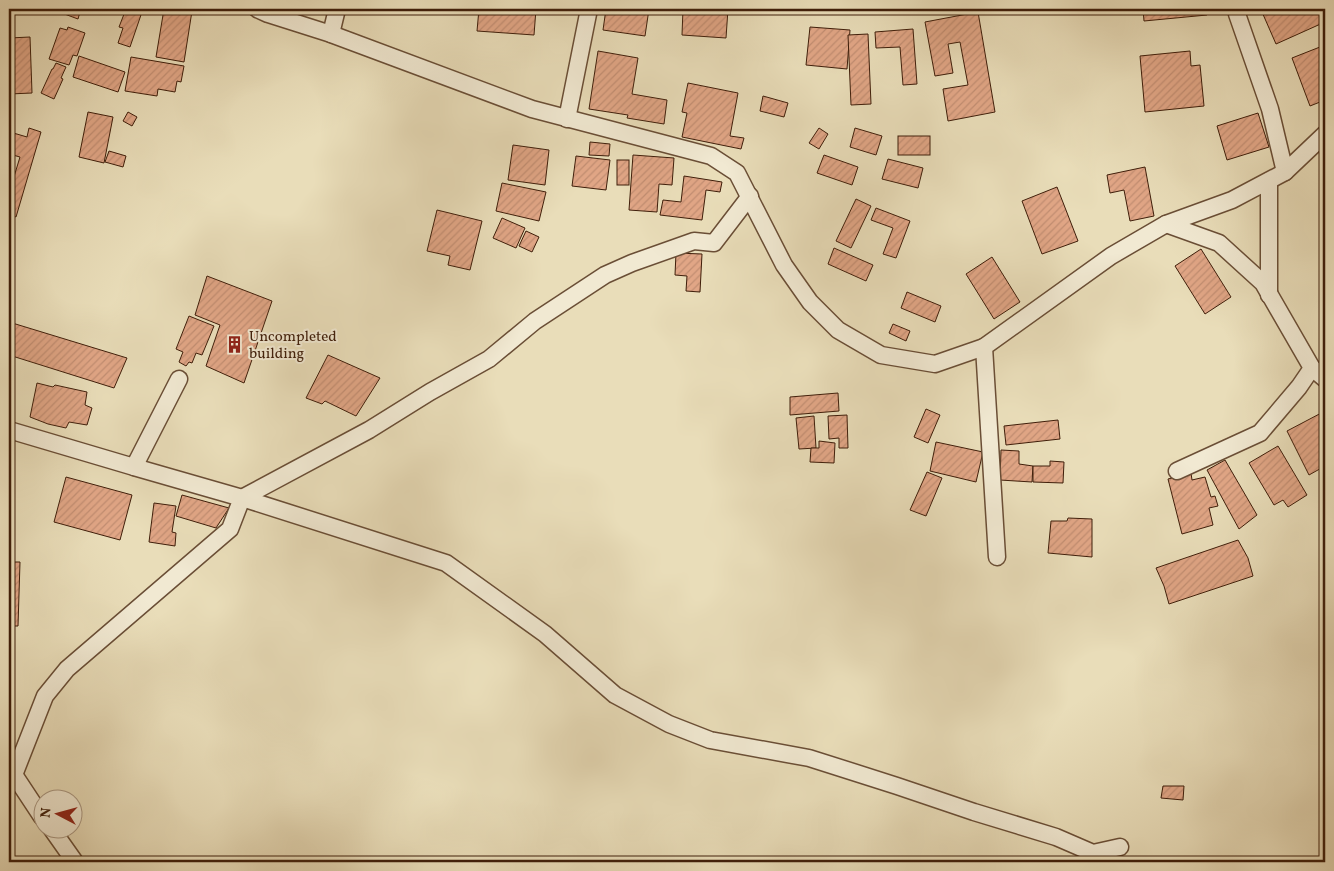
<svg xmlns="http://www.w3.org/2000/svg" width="1334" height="871" font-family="Vollkorn,serif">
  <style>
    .building { fill: url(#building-hatch); stroke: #3f1e0a }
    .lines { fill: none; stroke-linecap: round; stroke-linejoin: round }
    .street-casing { stroke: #6a4e36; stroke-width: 19 }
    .street { stroke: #f1e9d2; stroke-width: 16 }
    .labels { text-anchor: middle; stroke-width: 4; stroke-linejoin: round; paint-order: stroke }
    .poi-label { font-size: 15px; fill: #3f1e0a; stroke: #f1e9d2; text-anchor: start }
  </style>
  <defs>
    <pattern id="building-hatch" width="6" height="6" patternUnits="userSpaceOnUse" patternTransform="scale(1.25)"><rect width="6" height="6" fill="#e1a686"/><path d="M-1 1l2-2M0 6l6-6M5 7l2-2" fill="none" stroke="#c28e72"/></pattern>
  </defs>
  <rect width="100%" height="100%" fill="#e9ddb9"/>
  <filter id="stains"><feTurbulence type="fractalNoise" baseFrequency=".004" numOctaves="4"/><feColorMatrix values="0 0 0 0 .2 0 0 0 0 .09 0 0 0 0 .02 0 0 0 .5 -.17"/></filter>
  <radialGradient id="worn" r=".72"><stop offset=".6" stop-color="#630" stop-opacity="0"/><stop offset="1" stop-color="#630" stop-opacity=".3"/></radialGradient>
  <g class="building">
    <polygon points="51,9 85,9 83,14 80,12 78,19"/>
    <polygon points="126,9 143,9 130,47 118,43 123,28 119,27"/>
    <polygon points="164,9 178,9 192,11 184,62 156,57"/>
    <polygon points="479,9 536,9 534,35 477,31"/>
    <polygon points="606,9 649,9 645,36 603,30"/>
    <polygon points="683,9 728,9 726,38 682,35"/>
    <polygon points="1143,9 1206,9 1207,15 1144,21"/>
    <polygon points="1270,9 1325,9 1325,22 1276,44 1262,12"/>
    <polygon points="978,12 995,112 948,121 943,89 968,85 960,42 948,44 953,73 935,76 925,22"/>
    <polygon points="68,27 85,33 77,56 73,55 69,65 49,59 60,28 67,30"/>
    <polygon points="810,27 850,30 847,69 806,65"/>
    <polygon points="913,29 917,84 903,85 900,47 876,48 875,32"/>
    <polygon points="868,34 871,104 851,105 848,35"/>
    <polygon points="30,37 32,93 9,94 9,38"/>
    <polygon points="1325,45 1325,70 1320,72 1325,85 1325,100 1310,106 1292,58"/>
    <polygon points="598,51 638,58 632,94 667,100 664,124 627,118 628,115 589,109"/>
    <polygon points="1190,51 1191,66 1200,65 1204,106 1145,112 1140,56"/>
    <polygon points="79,56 125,72 118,92 73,77"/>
    <polygon points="131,57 184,66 181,82 177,81 175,92 158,89 157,96 125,91"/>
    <polygon points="56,63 66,67 61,78 63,79 54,99 41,93 52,69 53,69"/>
    <polygon points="688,83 738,93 730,136 744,138 741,149 682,137 687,113 682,112"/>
    <polygon points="763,96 788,103 784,117 760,111"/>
    <polygon points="88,112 113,117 104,163 79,157"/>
    <polygon points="128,112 137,117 132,126 123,121"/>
    <polygon points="1258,113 1269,147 1227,160 1217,126"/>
    <polygon points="29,128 41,132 16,217 9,214 9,193 20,157 9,154 9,136 10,132 27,137"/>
    <polygon points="819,128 828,134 819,149 809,143"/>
    <polygon points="855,128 882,136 876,155 850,147"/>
    <rect x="898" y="136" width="32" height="19"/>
    <polygon points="590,142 610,144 609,156 589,155"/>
    <polygon points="513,145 549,150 545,185 508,180"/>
    <polygon points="109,151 126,156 123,167 105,162"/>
    <polygon points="633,155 674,158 672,185 659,184 657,212 629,210"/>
    <polygon points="824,155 858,167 852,185 817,173"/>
    <polygon points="576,156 610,160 606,190 572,186"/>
    <polygon points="888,159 923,168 918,188 882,179"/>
    <rect x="617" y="160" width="12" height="25"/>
    <polygon points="1145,167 1154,216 1130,221 1124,190 1110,193 1107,175"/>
    <polygon points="684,176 722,182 720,192 706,190 702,220 660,215 663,200 681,202"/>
    <polygon points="502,183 546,192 539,221 496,211"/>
    <polygon points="1057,187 1078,241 1042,254 1022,201"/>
    <polygon points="856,199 871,206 851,248 836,241"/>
    <polygon points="876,208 910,221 896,258 883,254 893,228 871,220"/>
    <polygon points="437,210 482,221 470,270 448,265 450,256 427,251"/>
    <polygon points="502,218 525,228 516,248 493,238"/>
    <polygon points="526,231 539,237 532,252 519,246"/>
    <polygon points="834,248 873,265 866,281 828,264"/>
    <polygon points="1201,249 1231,297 1205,314 1175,266"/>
    <polygon points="676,253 702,254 700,292 686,291 687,276 675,275"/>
    <polygon points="992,257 1020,302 994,319 966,274"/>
    <polygon points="207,276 272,301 244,383 206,366 220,325 195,315"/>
    <polygon points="907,292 941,306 935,322 901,308"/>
    <polygon points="189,316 214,326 202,355 196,353 192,363 189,362 186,366 179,362 183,352 176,349"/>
    <polygon points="9,322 127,358 114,388 9,355"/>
    <polygon points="893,324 910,331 906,341 889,333"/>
    <polygon points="328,355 380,378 356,416 325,401 322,404 306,398"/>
    <polygon points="37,383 53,387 55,385 87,392 85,405 92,408 87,425 69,422 66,428 48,424 30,417"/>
    <polygon points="838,393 839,411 790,415 790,397"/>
    <polygon points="926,409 940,415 928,443 914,437"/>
    <polygon points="1325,411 1325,466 1309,475 1287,431"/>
    <polygon points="847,415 848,448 839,448 839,438 829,439 828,416"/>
    <polygon points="814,416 816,448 799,449 796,418"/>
    <polygon points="1058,420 1060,439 1006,445 1004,426"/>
    <polygon points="819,441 835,443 834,463 810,462 811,448 819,448"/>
    <polygon points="936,442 983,452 976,482 930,471"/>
    <polygon points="1278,446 1307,495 1288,507 1283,500 1274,505 1249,463"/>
    <polygon points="1001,450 1019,451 1019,464 1033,466 1032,482 1000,480"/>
    <polygon points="1225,460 1257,515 1239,529 1207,470"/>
    <polygon points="1050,461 1064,462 1063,483 1033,482 1033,466 1050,466"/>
    <polygon points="927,472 942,478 926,516 910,510"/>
    <polygon points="1191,473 1192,480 1205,477 1211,497 1215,496 1218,506 1209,508 1213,525 1182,534 1168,479"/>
    <polygon points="66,477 132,495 120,540 54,522"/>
    <polygon points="182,495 229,508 216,528 176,516"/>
    <polygon points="154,503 176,506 172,532 176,533 175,546 149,542"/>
    <polygon points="1068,518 1092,519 1092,557 1048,553 1051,521 1067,521"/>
    <polygon points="1238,540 1248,558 1253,576 1169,604 1164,586 1156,568"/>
    <polygon points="9,562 20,562 18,626 9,626"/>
    <polygon points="1163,786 1184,786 1183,800 1161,798"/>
  </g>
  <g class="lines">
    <defs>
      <g id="street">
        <polyline points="257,9 268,14 331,34 337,9"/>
        <polyline points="1237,9 1237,14 1270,109 1285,172 1325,134"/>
        <polyline points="331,34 532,109 711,156 737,173 784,265 810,302 838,330 881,355 935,364 984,347"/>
        <polyline points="567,119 589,9"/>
        <polyline points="1269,181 1269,295"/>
        <polyline points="1166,224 1219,243 1263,283 1312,368 1299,387 1260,433 1177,471"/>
        <polyline points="1312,368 1325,379"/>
        <polyline points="9,430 134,467 179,379"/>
        <polyline points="242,498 446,563 545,634 615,695 669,724 710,740 809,758 897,786 974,812 1056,837 1093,853 1120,847"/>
        <polyline points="242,498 369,430 430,392 489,359 535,321 605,275 632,263 694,241 714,243 750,196"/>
        <polyline points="997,557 984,347 1111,256 1166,224 1232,200 1285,172"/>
        <polyline points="9,767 42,817"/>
        <polyline points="14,775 45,696 67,669 230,529 242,498 134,467"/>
        <polyline points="51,828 75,862"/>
      </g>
    </defs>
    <use href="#street" class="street-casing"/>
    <use href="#street" class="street"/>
  </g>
  <defs>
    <symbol id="building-bare" viewBox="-9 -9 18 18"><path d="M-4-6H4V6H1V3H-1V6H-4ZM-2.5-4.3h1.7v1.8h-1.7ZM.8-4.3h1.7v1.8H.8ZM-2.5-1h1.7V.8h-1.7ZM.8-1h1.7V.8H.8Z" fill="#8f2418" stroke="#f1e9d2" stroke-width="2.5" paint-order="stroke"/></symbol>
  </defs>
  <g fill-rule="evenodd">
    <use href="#building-bare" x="222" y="332" width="25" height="25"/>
  </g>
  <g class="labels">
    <g class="poi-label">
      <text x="249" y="341">Uncompleted<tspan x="249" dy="17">building</tspan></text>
    </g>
  </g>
  <rect width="1334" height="871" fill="none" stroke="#e9ddb9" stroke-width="30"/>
  <rect x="10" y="10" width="1314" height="851" fill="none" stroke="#3f1e0a" stroke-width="2.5"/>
  <rect x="15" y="15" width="1304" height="841" fill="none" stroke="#3f1e0a"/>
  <g transform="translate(58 814) rotate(276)"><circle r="24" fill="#f1e9d2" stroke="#aa9882"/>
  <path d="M0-4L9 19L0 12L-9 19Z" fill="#8f2418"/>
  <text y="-8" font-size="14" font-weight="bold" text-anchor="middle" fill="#3f1e0a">N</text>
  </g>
  <rect width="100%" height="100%" filter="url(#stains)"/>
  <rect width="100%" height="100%" fill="url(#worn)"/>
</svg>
